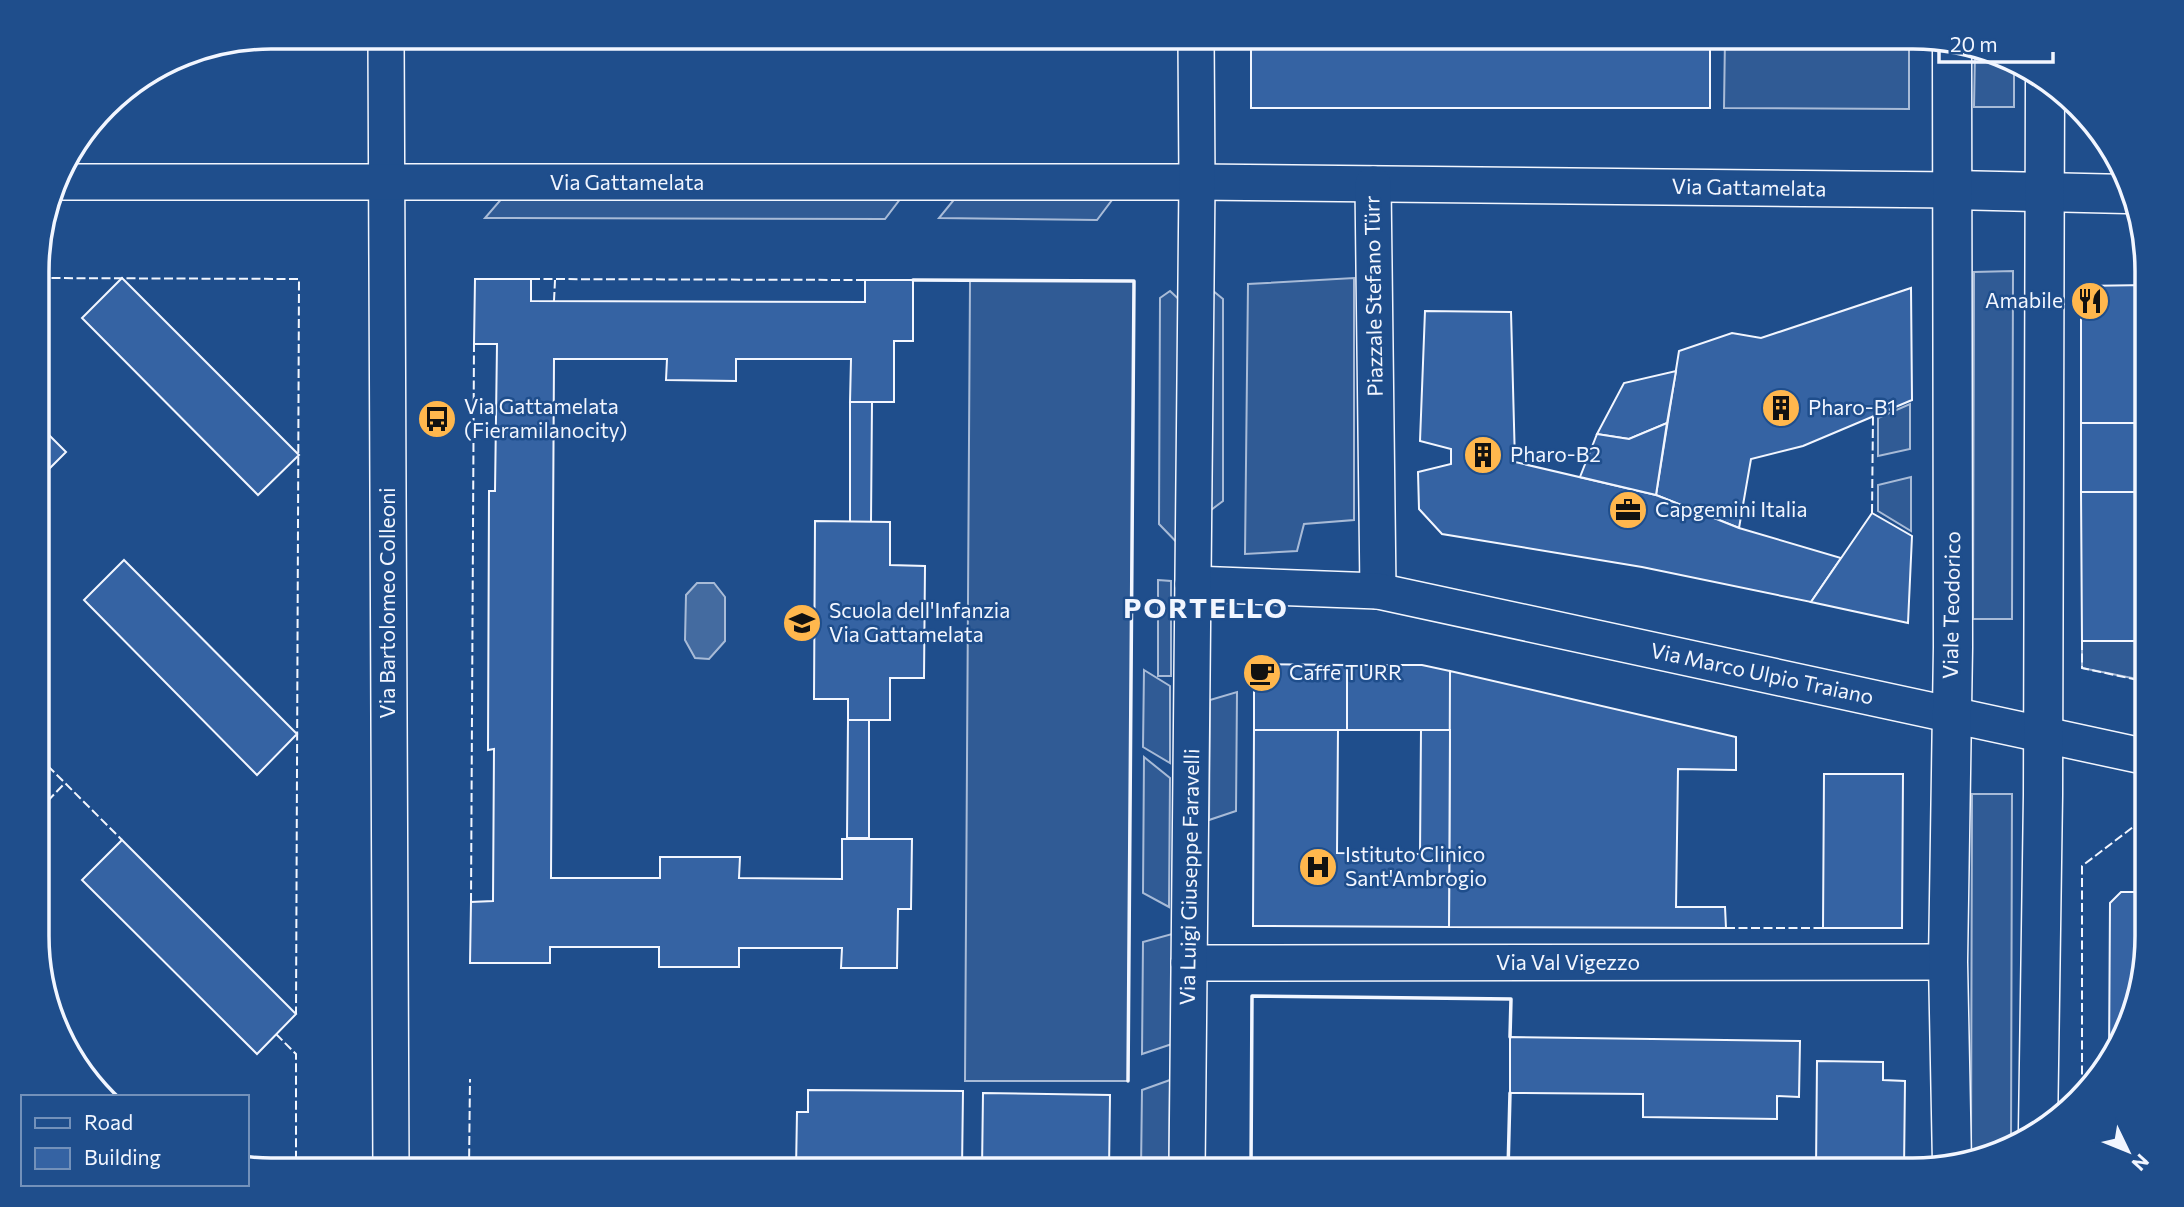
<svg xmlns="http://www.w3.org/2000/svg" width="2184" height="1207" font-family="Commissioner,sans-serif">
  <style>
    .built { fill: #305b95; stroke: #a8bbd7; stroke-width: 2 }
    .water { fill: #446ba0; stroke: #a8bbd7; stroke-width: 2 }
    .building { fill: #3563a3; stroke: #f2f6ff; stroke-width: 2 }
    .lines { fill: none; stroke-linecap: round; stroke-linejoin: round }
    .street-casing { stroke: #f2f6ff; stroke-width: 38 }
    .secondary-casing { stroke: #f2f6ff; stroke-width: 41 }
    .street { stroke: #1f4e8c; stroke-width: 35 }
    .secondary { stroke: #1f4e8c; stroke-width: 38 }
    .fence { stroke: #f2f6ff; stroke-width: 2; stroke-dasharray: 9 3.5; stroke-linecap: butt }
    .wall { stroke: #f2f6ff; stroke-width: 3.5 }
    .labels { text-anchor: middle; stroke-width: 5; stroke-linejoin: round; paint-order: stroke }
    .street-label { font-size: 21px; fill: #f2f6ff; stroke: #1f4e8c }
    .poi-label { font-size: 21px; fill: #f2f6ff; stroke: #1f4e8c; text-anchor: start }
    .district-label { font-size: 28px; font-weight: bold; letter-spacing: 2px; fill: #f2f6ff; stroke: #1f4e8c }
    .rim { fill: none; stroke: #f2f6ff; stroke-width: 3.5 }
  </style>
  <rect width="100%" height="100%" fill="#1f4e8c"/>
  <g class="built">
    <polygon points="1725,37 1909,37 1909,109 1724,108"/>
    <polygon points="1975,53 2014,64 2014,107 1974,107"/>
    <polygon points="510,189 907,190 885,219 485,218"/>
    <polygon points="961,191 1118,192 1097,220 939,218"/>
    <polygon points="2013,271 2012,619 1973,619 1974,272"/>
    <polygon points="1354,278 1354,520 1304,524 1297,551 1245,554 1248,284"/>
    <polygon points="970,281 1134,281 1128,1081 965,1081"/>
    <polygon points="1212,290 1223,299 1223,501 1211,510"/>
    <polygon points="1170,291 1187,307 1187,553 1159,524 1160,298"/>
    <polygon points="1910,404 1910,449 1878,456 1878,418"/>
    <polygon points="1911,477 1911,531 1878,511 1878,485"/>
    <polygon points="1158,580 1171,581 1171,676 1158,676"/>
    <polygon points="2082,641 2147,641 2147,681 2082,668"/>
    <polygon points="1144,670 1170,686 1170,763 1143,747"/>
    <polygon points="1237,692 1236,811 1209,820 1210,700"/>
    <polygon points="1144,757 1170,778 1169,907 1143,893"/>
    <polygon points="1972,794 2012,794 2011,1145 1971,1157"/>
    <polygon points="1172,934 1172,1044 1142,1054 1143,942"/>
    <polygon points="1170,1080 1169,1170 1141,1170 1142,1090"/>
  </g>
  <polygon class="water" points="697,583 714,583 725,597 725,641 709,659 695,658 685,640 686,595"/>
  <g class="building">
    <polygon points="1251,37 1315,37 1315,42 1597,43 1597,37 1663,37 1663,42 1710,42 1710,108 1251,108"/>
    <polygon points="122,278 299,455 258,495 82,318"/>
    <polygon points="475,279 531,279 531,301 865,302 865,280 913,280 913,341 894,341 894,402 850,402 851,359 736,359 736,381 666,380 667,359 554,359 551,878 660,878 660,857 740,857 739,878 842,879 842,839 912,839 911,909 898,909 897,968 841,968 842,948 739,948 739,967 659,967 659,947 550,947 550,963 470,963 471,902 493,901 494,749 488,750 489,491 495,491 497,344 474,344"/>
    <polygon points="2147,285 2147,423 2081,423 2081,286"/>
    <polygon points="1911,288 1912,400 1803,446 1751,459 1739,528 1656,495 1679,351 1732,333 1761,338"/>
    <polygon points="1425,311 1511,312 1515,462 1656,495 1739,528 1841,558 1811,602 1642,567 1442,534 1419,509 1418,472 1451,464 1451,449 1420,441"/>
    <polygon points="1676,371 1667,423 1629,439 1597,434 1624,383"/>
    <polygon points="850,402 872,402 871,522 850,522"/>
    <polygon points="1667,423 1656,495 1580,477 1597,434 1629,439"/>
    <rect x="2081" y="423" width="66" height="69"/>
    <polygon points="39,425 66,452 39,479"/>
    <polygon points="2081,492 2147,492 2147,641 2082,641"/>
    <polygon points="1872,513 1912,536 1908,623 1811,602"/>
    <polygon points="815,521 890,522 890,565 925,566 924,678 890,678 890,720 848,720 848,699 814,699"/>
    <polygon points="124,560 297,734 257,775 84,600"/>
    <polygon points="1254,664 1347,665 1347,730 1254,730"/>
    <polygon points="1347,665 1422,665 1450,671 1450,730 1347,730"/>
    <polygon points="1450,671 1736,737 1736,770 1678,769 1676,907 1725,907 1726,928 1449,927"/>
    <polygon points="848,720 869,720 869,838 847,838"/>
    <polygon points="1254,730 1338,730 1337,853 1420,854 1421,730 1450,730 1449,927 1253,926"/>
    <polygon points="1824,774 1903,774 1902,928 1823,928"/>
    <polygon points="122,840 296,1014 257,1054 82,880"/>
    <polygon points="2121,892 2147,892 2147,951 2116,1053 2109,1060 2110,903"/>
    <polygon points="1510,1037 1800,1041 1799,1097 1777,1096 1777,1119 1643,1117 1643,1094 1510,1093"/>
    <polygon points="1817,1061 1883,1062 1883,1080 1905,1081 1904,1170 1816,1170"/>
    <polygon points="808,1090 963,1091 962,1170 796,1170 797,1112 808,1112"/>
    <polygon points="983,1093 1110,1095 1109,1170 982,1170"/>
  </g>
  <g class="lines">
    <defs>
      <g id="street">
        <polyline points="386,37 391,1170"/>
        <polyline points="56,182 1197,182 1953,190"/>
        <polyline points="1373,184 1378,591"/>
        <polyline points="1193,584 1378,591 2147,757"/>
        <polyline points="1189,963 1948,962"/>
        <polyline points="1187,1170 1197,182 1196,37"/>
      </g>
      <g id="secondary">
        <polyline points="1953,190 2126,194"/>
        <polyline points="2038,1131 2043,795 2045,82"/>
        <polyline points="1952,1163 1948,962 1953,647 1952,47"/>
      </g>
    </defs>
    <use href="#street" class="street-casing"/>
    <use href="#secondary" class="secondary-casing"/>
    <use href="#street" class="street"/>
    <use href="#secondary" class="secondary"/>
    <g class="fence">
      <polyline points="39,278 299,279 296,1014"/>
      <polyline points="531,279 865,280"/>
      <polyline points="554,301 555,280"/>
      <polyline points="1872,513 1873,416"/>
      <polyline points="2082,641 2082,668 2147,682"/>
      <polyline points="39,757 122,840"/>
      <polyline points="39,810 65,783"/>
      <polyline points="471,902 474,344"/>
      <polyline points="1726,928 1823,928"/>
      <polyline points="276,1034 296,1054 296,1170"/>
      <polyline points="2082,1087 2082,866 2137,824 2147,826"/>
      <polyline points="469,1170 470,1079"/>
    </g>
    <g class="wall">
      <polyline points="913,280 1134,281 1128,1081"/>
      <polyline points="1251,1170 1252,996 1511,999 1510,1037"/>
      <polyline points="1508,1170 1510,1093"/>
    </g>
  </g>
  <defs>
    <symbol id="restaurant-disc" viewBox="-11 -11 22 22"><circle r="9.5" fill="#ffb74d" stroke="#1f4e8c"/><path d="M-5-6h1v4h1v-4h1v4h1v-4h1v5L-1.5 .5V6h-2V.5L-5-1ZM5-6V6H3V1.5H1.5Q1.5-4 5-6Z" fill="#111"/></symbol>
    <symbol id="building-disc" viewBox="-11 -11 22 22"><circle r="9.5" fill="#ffb74d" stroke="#1f4e8c"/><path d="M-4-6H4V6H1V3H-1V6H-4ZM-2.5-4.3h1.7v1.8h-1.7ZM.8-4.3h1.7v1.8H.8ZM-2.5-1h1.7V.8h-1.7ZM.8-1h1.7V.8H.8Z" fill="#111"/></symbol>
    <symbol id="bus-disc" viewBox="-11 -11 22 22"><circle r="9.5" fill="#ffb74d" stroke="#1f4e8c"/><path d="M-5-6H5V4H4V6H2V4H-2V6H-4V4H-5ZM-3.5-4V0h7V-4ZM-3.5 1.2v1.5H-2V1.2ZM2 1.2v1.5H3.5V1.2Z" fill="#111"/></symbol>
    <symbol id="office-disc" viewBox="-11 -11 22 22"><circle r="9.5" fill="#ffb74d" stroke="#1f4e8c"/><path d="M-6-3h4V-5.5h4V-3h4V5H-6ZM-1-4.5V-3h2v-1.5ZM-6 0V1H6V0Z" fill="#111"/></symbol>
    <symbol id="school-disc" viewBox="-11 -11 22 22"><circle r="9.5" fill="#ffb74d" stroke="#1f4e8c"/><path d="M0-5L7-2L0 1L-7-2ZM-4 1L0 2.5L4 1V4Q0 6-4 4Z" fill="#111"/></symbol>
    <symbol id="cafe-disc" viewBox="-11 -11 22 22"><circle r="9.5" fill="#ffb74d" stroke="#1f4e8c"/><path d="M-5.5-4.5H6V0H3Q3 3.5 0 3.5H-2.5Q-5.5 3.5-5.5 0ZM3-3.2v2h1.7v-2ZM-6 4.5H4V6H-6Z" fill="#111"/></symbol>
    <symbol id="hospital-disc" viewBox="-11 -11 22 22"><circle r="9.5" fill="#ffb74d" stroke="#1f4e8c"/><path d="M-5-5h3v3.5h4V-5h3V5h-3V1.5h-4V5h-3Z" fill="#111"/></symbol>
  </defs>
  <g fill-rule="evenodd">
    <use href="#restaurant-disc" x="2068" y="279" width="44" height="44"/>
    <use href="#building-disc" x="1759" y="386" width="44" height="44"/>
    <use href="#bus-disc" x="415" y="397" width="44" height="44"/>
    <use href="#building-disc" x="1461" y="433" width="44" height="44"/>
    <use href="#office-disc" x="1606" y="488" width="44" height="44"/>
    <use href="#school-disc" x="780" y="601" width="44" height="44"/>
    <use href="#cafe-disc" x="1240" y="651" width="44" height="44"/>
    <use href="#hospital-disc" x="1296" y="845" width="44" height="44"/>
  </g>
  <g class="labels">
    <g class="street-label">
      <text x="627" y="190">Via Gattamelata</text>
      <text transform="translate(1749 188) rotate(1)" y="7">Via Gattamelata</text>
      <text transform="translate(1374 296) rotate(-91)" y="7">Piazzale Stefano Türr</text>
      <text transform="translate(388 603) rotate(-90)" y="7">Via Bartolomeo Colleoni</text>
      <text transform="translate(1952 605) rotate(-89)" y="7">Viale Teodorico</text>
      <text transform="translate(1762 674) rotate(12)" y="7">Via Marco Ulpio Traiano</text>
      <text transform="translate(1190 877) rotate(-89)" y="7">Via Luigi Giuseppe Faravelli</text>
      <text x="1568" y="970">Via Val Vigezzo</text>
    </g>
    <g class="poi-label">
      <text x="2063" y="308" text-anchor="end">Amabile</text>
      <text x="464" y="414">Via Gattamelata<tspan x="464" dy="24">(Fieramilanocity)</tspan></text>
      <text x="1808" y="415">Pharo-B1</text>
      <text x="1510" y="462">Pharo-B2</text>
      <text x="1655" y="517">Capgemini Italia</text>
      <text x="829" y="618">Scuola dell'Infanzia<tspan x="829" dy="24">Via Gattamelata</tspan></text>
      <text x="1289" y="680">Caffe TURR</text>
      <text x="1345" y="862">Istituto Clinico<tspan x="1345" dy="24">Sant'Ambrogio</tspan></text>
    </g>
    <g class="district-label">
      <text x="1206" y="618">PORTELLO</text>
    </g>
  </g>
  <path d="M0 0H2184V1207H0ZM271 49H1913A222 222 0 0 1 2135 271V936A222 222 0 0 1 1913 1158H271A222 222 0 0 1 49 936V271A222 222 0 0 1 271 49Z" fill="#1f4e8c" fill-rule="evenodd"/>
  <path class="rim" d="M271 49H1913A222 222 0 0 1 2135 271V936A222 222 0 0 1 1913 1158H271A222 222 0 0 1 49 936V271A222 222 0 0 1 271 49Z"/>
  <rect x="21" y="1095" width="228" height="91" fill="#1f4e8c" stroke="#7391ba" stroke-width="2"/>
  <rect x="35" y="1118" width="35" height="10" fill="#1f4e8c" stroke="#7391ba" stroke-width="2"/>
  <text x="84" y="1130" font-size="21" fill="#f2f6ff">Road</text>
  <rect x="35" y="1148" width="35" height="21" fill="#3563a3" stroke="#7391ba" stroke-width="2"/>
  <text x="84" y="1165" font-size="21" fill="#f2f6ff">Building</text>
  <g transform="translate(2128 1151) rotate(133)" stroke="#1f4e8c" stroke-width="5" paint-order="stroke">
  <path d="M0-5L12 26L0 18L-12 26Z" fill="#f2f6ff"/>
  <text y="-10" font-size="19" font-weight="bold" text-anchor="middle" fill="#f2f6ff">N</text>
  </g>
  <path d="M1939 52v10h114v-10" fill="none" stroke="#f2f6ff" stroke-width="3.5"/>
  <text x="1950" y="52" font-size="21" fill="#f2f6ff" stroke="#1f4e8c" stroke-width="5" paint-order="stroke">20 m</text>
</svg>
